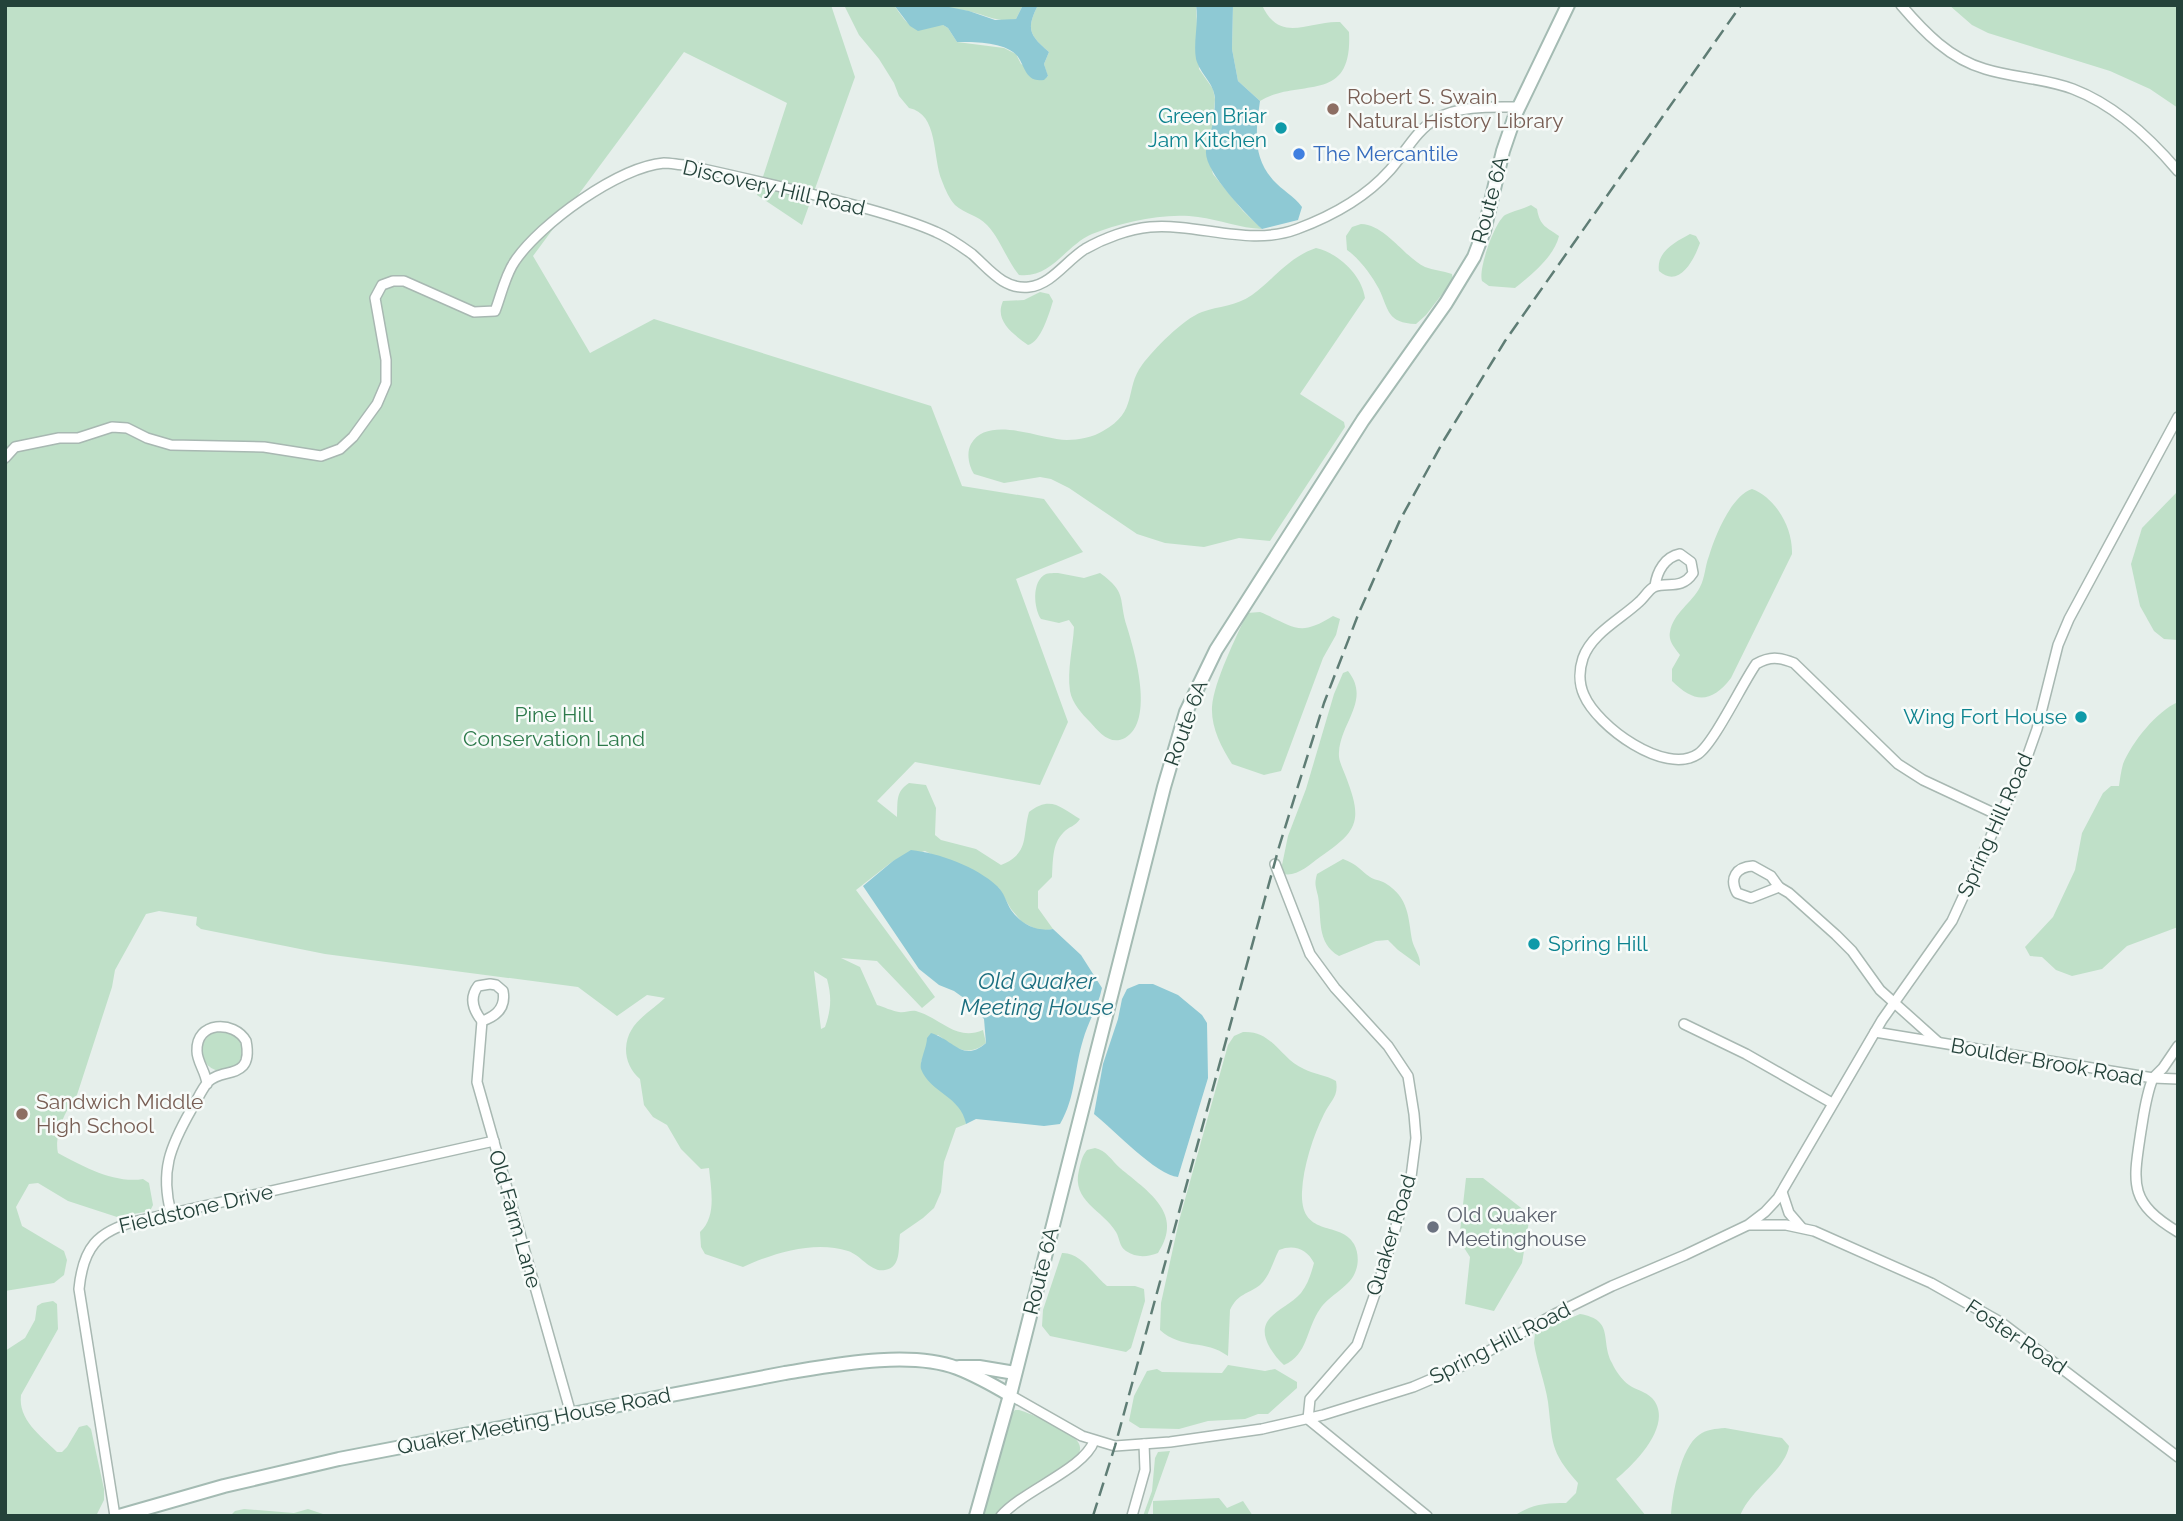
<svg xmlns="http://www.w3.org/2000/svg" width="2183" height="1521" font-family="Raleway,sans-serif">
  <style>
    .green { fill: #bfe0c8; fill-rule: evenodd }
    .water { fill: #8ec9d4 }
    .lines { fill: none; stroke-linecap: round; stroke-linejoin: round }
    .minor-casing { stroke: #a8b8b2; stroke-width: 12 }
    .secondary-casing { stroke: #a4bbb3; stroke-width: 16 }
    .minor { stroke: #fff; stroke-width: 9 }
    .secondary { stroke: #fff; stroke-width: 12 }
    .rail { stroke: #5f7d75; stroke-width: 2.5; stroke-dasharray: 14 7; stroke-linecap: butt }
    .education-dot { fill: #8d6e63; stroke: #f7fbf9; stroke-width: 2.5 }
    .culture-dot { fill: #0f9aa8; stroke: #f7fbf9; stroke-width: 2.5 }
    .shop-dot { fill: #3f7fe0; stroke: #f7fbf9; stroke-width: 2.5 }
    .worship-dot { fill: #6b7280; stroke: #f7fbf9; stroke-width: 2.5 }
    .labels { text-anchor: middle; stroke-width: 5; stroke-linejoin: round; paint-order: stroke }
    .education-label { font-size: 21px; fill: #785e54; stroke: #f7fbf9; text-anchor: start }
    .culture-label { font-size: 21px; fill: #0d838f; stroke: #f7fbf9; text-anchor: end }
    .shop-label { font-size: 21px; fill: #366cbe; stroke: #f7fbf9; text-anchor: start }
    .street-label { font-size: 21px; fill: #24423a; stroke: #f7fbf9 }
    .park-label { font-size: 21px; fill: #2d7a4b; stroke: #f7fbf9 }
    .worship-label { font-size: 21px; fill: #5b616d; stroke: #f7fbf9; text-anchor: start }
    .water-label { font-size: 23px; font-style: italic; fill: #1c6f80; stroke: #f7fbf9 }
  </style>
  <rect width="100%" height="100%" fill="#e6efeb"/>
  <g class="green">
    <path d="M5,5H831L855,77L802,225L757,195L787,103L684,52L533,256L590,353L654,319L931,406L962,486L1044,499L1083,552L1016,579L1068,722L1040,785L915,762L877,801L897,817C898,802 895,792 909,783L926,785L936,808L935,835L941,840L976,849L1001,865C1030,853 1022,837 1029,812C1051,795 1061,808 1080,819C1075,827 1069,826 1063,833C1052,844 1053,862 1052,877L1038,891V908L1053,929L1040,931L1022,922L1011,909L999,888L925,851L893,861L856,890L935,997L922,1008L877,961L841,958L860,967L877,1005C884,1007 892,1011 899,1012C905,1013 910,1010 916,1011C941,1018 956,1042 983,1030L986,1043C967,1058 955,1048 938,1035L927,1038V1048L921,1062L926,1076L964,1111L966,1124L956,1128L944,1162L941,1192L934,1208L923,1218L900,1234C898,1247 902,1267 885,1270C871,1273 861,1255 848,1251C815,1240 773,1253 743,1267L705,1254L701,1247L700,1232C717,1217 711,1189 709,1168L701,1169L681,1149L667,1125L653,1117L644,1105L640,1079C631,1071 626,1061 626,1049C627,1023 648,1014 665,998L647,995L617,1016L578,987L325,954L201,929L196,925L197,917L159,911L146,914L115,970L112,987L76,1098C65,1108 54,1138 58,1153C82,1166 115,1184 143,1179L149,1183L153,1205L150,1211L117,1217L68,1201L38,1183L29,1184L16,1207L22,1226L64,1251L67,1260L64,1275L54,1283L5,1291ZM814,971L827,979C832,997 831,1010 825,1027L821,1029Z"/>
    <path d="M844,5H894C914,35 913,26 943,25L948,28L957,42L1004,48L1016,54L1021,64L1048,77L1044,64L1049,52C1029,35 1026,29 1038,5H1196L1199,69L1213,89L1215,99L1212,132L1206,149L1213,174L1243,211L1262,229C1240,228 1220,220 1198,217C1166,212 1122,222 1092,234C1066,245 1051,279 1019,275C1006,259 1001,240 987,225C978,215 965,214 955,205C950,200 945,189 942,181C932,157 939,114 909,108L899,96L894,83L879,59L859,35Z"/>
    <path d="M939,5H1023L1016,19C999,23 988,16 972,12C961,9 949,10 939,5Z"/>
    <path d="M1233,5H1262C1280,45 1310,20 1340,22L1349,32C1353,106 1300,77 1260,101L1238,81L1232,49Z"/>
    <polygon points="1949,5 2178,5 2178,108 2150,89 2110,71 1988,33 1972,25"/>
    <path d="M1531,205L1537,209C1540,227 1547,227 1559,236C1554,257 1531,275 1515,288L1489,286L1482,281C1478,270 1494,223 1505,215C1512,211 1523,209 1531,205Z"/>
    <path d="M1361,224C1386,225 1403,256 1425,267C1433,270 1443,271 1452,274L1453,280L1426,315L1416,324C1387,323 1389,310 1379,289C1372,276 1360,259 1347,250L1346,236L1352,227Z"/>
    <path d="M1690,234L1696,236L1700,243C1694,260 1679,289 1659,271C1656,252 1675,242 1690,234Z"/>
    <path d="M1316,248C1338,253 1362,275 1365,298L1300,394L1344,422L1345,427L1270,541L1239,538L1204,547L1165,543L1137,534L1069,488L1051,479L1040,477L1004,483L974,474C969,466 966,453 971,444C988,414 1043,440 1067,440C1078,440 1094,437 1103,431C1139,411 1124,389 1142,365C1154,349 1183,319 1202,312C1219,306 1236,306 1252,295C1274,279 1289,257 1316,248Z"/>
    <path d="M1040,292L1049,294L1053,301C1049,314 1041,342 1028,345C1013,334 994,321 1003,301L1024,300Z"/>
    <path d="M1752,489C1776,498 1793,528 1792,554L1731,678C1711,704 1694,703 1672,681V669L1680,655C1675,648 1668,641 1670,632C1673,613 1692,603 1700,587C1705,578 1705,566 1709,556C1715,536 1731,496 1752,489Z"/>
    <polygon points="2178,491 2178,640 2164,639 2154,631 2140,606 2131,564 2142,528"/>
    <path d="M1058,573L1084,578L1100,573C1128,593 1118,599 1127,627C1135,653 1155,721 1125,738C1110,746 1099,732 1090,722C1082,714 1072,703 1070,691C1067,670 1073,647 1074,627L1069,620L1059,623L1041,619C1034,609 1031,581 1046,574C1047,573 1056,573 1058,573Z"/>
    <path d="M1260,612C1294,626 1298,638 1333,616L1340,619L1336,635L1323,658L1281,771L1264,775L1232,764C1221,747 1211,727 1212,707C1214,681 1236,638 1247,613Z"/>
    <path d="M1348,671C1371,700 1341,722 1339,752C1338,760 1343,769 1346,777C1363,821 1358,831 1320,857C1309,865 1297,877 1283,874L1282,865L1288,836L1306,789L1334,694L1343,673Z"/>
    <path d="M2178,702V927L2127,946L2102,969L2072,976L2056,970L2042,957L2030,956L2025,947L2053,917L2075,870L2082,833L2103,793L2111,786H2119C2120,779 2121,771 2123,764C2132,742 2157,711 2178,702Z"/>
    <path d="M1343,859C1357,864 1360,870 1370,877C1374,880 1380,880 1385,883C1409,898 1408,916 1412,940C1414,949 1421,956 1420,966L1398,950L1388,940L1376,941L1339,956C1316,943 1322,918 1318,896C1316,887 1314,884 1317,874Z"/>
    <circle cx="222" cy="1051" r="20"/>
    <path d="M1243,1032C1273,1030 1280,1059 1304,1069C1314,1074 1326,1075 1336,1081C1339,1097 1330,1101 1324,1114C1313,1136 1303,1167 1302,1192C1300,1239 1341,1220 1354,1244C1358,1251 1359,1262 1356,1270C1351,1287 1330,1294 1320,1309C1306,1329 1308,1355 1284,1365C1278,1360 1274,1354 1270,1348C1252,1316 1284,1312 1301,1293C1308,1284 1311,1274 1314,1263C1307,1249 1294,1244 1279,1250C1273,1261 1270,1276 1260,1285C1247,1295 1238,1293 1230,1310L1228,1356C1205,1339 1182,1350 1160,1330L1161,1303L1179,1221L1228,1045L1234,1036Z"/>
    <path d="M1095,1148C1106,1150 1112,1161 1120,1168C1147,1191 1185,1213 1158,1253C1148,1257 1136,1258 1126,1251C1119,1246 1120,1239 1116,1232C1103,1210 1071,1201 1079,1170C1081,1162 1082,1156 1087,1150Z"/>
    <polygon points="1466,1178 1483,1178 1530,1215 1522,1263 1494,1311 1465,1304 1470,1257 1459,1240"/>
    <path d="M1062,1253C1081,1252 1093,1275 1107,1286H1135L1144,1289L1145,1301L1131,1348L1126,1352L1050,1336L1042,1326L1043,1310Z"/>
    <path d="M53,1301L57,1304L58,1329L21,1395C18,1420 40,1435 57,1452H62L67,1447L79,1427L87,1425L91,1429L104,1489V1500L96,1516H5V1351L25,1338L35,1320L37,1306L42,1303Z"/>
    <path d="M1580,1314C1615,1320 1600,1340 1612,1363C1615,1370 1622,1380 1629,1385C1636,1390 1645,1391 1652,1398C1675,1423 1635,1464 1616,1479L1646,1516H1514C1532,1504 1545,1503 1566,1503L1576,1493L1578,1483C1549,1450 1553,1443 1548,1402C1545,1382 1537,1363 1534,1343L1535,1333Z"/>
    <polygon points="1228,1365 1265,1371 1275,1369 1297,1382 1297,1388 1268,1414 1258,1414 1245,1419 1208,1421 1179,1429 1140,1428 1129,1421 1134,1396 1147,1371 1157,1369 1162,1372 1222,1373"/>
    <path d="M1019,1410C1030,1413 1073,1432 1078,1442C1083,1450 1078,1455 1073,1462L1014,1498L997,1516H983L1011,1414L1015,1410Z"/>
    <path d="M1725,1428L1782,1438L1789,1446C1785,1471 1750,1489 1740,1516H1671C1672,1495 1681,1447 1699,1435C1707,1429 1715,1429 1725,1428Z"/>
    <polygon points="1170,1451 1147,1516 1143,1516 1152,1491 1155,1458 1158,1452"/>
    <polygon points="1219,1498 1227,1508 1243,1501 1253,1516 1153,1516 1153,1501"/>
    <polygon points="244,1509 294,1513 308,1509 329,1516 230,1516 235,1511"/>
  </g>
  <g class="water">
    <path d="M894,5H939L969,11L995,20L1016,19L1023,5H1038C1026,29 1029,35 1049,52L1044,64L1048,76L1044,80C1022,83 1026,61 1013,52C999,42 974,42 957,42L948,28L943,25L918,31L910,26Z"/>
    <path d="M1196,5H1233L1232,49L1238,81L1260,101C1256,130 1252,156 1273,180C1282,190 1294,196 1302,207L1298,220L1262,229C1247,215 1204,171 1206,151C1206,146 1209,141 1210,136C1213,124 1215,110 1215,98C1214,83 1200,74 1196,59C1193,42 1199,23 1196,5Z"/>
    <path d="M911,850C939,853 977,867 997,886C1004,892 1006,902 1011,910C1021,924 1036,932 1053,929L1081,955L1102,988C1098,1007 1088,1022 1083,1040C1074,1069 1076,1097 1060,1124L1044,1126L976,1119L966,1124C961,1096 930,1093 921,1069C919,1062 927,1047 927,1038L931,1033C954,1040 963,1063 986,1043L984,1019L968,1001L954,991L939,985L919,969L863,886L893,861Z"/>
    <path d="M1139,984H1153L1178,995L1202,1015L1207,1023L1208,1078L1178,1177C1157,1176 1113,1129 1094,1114L1103,1064L1118,1019L1122,999L1127,989Z"/>
  </g>
  <g class="lines">
    <defs>
      <g id="minor">
        <path d="M1901,5C1924,32 1950,59 1985,69C2014,78 2044,78 2073,89C2115,105 2150,138 2178,171"/>
        <path d="M5,458L15,447L59,438H78L112,427L127,428L147,438L171,445L264,447L321,456L340,449L353,437L377,404L386,383V360L375,298L382,285L393,281H404L474,312L495,311C501,296 505,275 515,261C540,224 618,167 664,163C671,163 679,165 685,165C744,178 803,191 861,207C886,214 912,221 936,232C948,237 961,246 972,254C989,269 1004,290 1029,287C1051,285 1067,260 1085,249C1104,238 1129,229 1150,227C1199,223 1250,247 1297,229C1332,216 1366,197 1390,170C1405,153 1416,130 1436,119C1459,105 1493,107 1519,107"/>
        <path d="M1655,586C1657,571 1665,557 1680,554L1691,562L1693,573C1681,591 1667,581 1654,587C1649,589 1644,598 1639,602C1621,619 1592,633 1583,658C1579,670 1579,684 1584,695C1597,726 1665,776 1698,754C1714,743 1742,684 1756,664C1770,656 1779,657 1794,663L1898,764L1923,780L2000,816"/>
        <polyline points="1275,864 1310,954 1335,988 1388,1046 1408,1076 1414,1114 1416,1138 1411,1177 1378,1285 1357,1345 1310,1399 1308,1419 1427,1516"/>
        <path d="M1753,866L1771,876L1779,887L1751,898L1737,893C1729,878 1736,867 1753,866Z"/>
        <polyline points="1779,887 1789,893 1836,935 1852,951 1880,990 1938,1042"/>
        <path d="M490,984L496,985L503,991C506,1007 497,1016 482,1021C473,1010 469,998 478,986Z"/>
        <polyline points="482,1021 477,1082 571,1414"/>
        <polyline points="1684,1024 1746,1054 1832,1103"/>
        <path d="M1875,1032L2153,1078C2146,1095 2144,1113 2141,1131C2133,1184 2128,1202 2178,1232"/>
        <polyline points="2153,1078 2163,1068 2178,1046"/>
        <polyline points="2153,1078 2178,1079"/>
        <polyline points="1782,1192 1789,1213 1801,1227"/>
        <path d="M171,1213C160,1171 170,1147 191,1110C197,1101 201,1090 208,1082C222,1067 254,1081 246,1041C234,1020 196,1021 197,1051C197,1062 206,1072 207,1084"/>
        <polyline points="1750,1225 1786,1225 1814,1231 1931,1283 2002,1323 2178,1457"/>
        <polyline points="1010,1395 1082,1436 1115,1446 1170,1442 1262,1429 1323,1415 1413,1387 1462,1366 1555,1314 1612,1286 1685,1255 1748,1225 1765,1212 1778,1198 1882,1020 1952,921 2026,760 2037,729 2058,645 2069,619 2178,417"/>
        <path d="M115,1516L79,1289C83,1248 97,1231 137,1221L494,1141"/>
        <path d="M1001,1516C1024,1490 1084,1469 1094,1441"/>
        <polyline points="1132,1516 1145,1470 1144,1444"/>
      </g>
      <g id="secondary">
        <polyline points="959,1367 979,1367 1015,1373"/>
        <path d="M119,1516L224,1486L339,1459L785,1373C834,1365 909,1350 957,1368C975,1375 993,1385 1010,1395"/>
        <polyline points="976,1516 1010,1395 1164,787 1186,712 1216,650 1363,420 1446,303 1474,257 1484,231 1503,151 1516,113 1568,5"/>
      </g>
    </defs>
    <use href="#minor" class="minor-casing"/>
    <use href="#secondary" class="secondary-casing"/>
    <use href="#minor" class="minor"/>
    <use href="#secondary" class="secondary"/>
    <polyline class="rail" points="1093,1516 1115,1446 1279,847 1324,703 1358,615 1400,520 1444,440 1505,341 1741,5"/>
  </g>
  <g class="education-dot">
    <circle cx="1333" cy="109" r="7"/>
    <circle cx="22" cy="1114" r="7"/>
  </g>
  <g class="culture-dot">
    <circle cx="1281" cy="128" r="7"/>
    <circle cx="2081" cy="717" r="7"/>
    <circle cx="1534" cy="944" r="7"/>
  </g>
  <circle class="shop-dot" cx="1299" cy="154" r="7"/>
  <circle class="worship-dot" cx="1433" cy="1227" r="7"/>
  <g class="labels">
    <g class="education-label">
      <text x="1347" y="104">Robert S. Swain<tspan x="1347" dy="24">Natural History Library</tspan></text>
      <text x="36" y="1109">Sandwich Middle<tspan x="36" dy="24">High School</tspan></text>
    </g>
    <g class="culture-label">
      <text x="1267" y="123">Green Briar<tspan x="1267" dy="24">Jam Kitchen</tspan></text>
      <text x="2067" y="724">Wing Fort House</text>
      <text x="1548" y="951" text-anchor="start">Spring Hill</text>
    </g>
    <g class="shop-label">
      <text x="1313" y="161">The Mercantile</text>
    </g>
    <g class="street-label">
      <text transform="translate(774 188) rotate(13)" y="7">Discovery Hill Road</text>
      <text transform="translate(1490 200) rotate(-75)" y="7">Route 6A</text>
      <text transform="translate(1186 723) rotate(-70)" y="7">Route 6A</text>
      <text transform="translate(1995 825) rotate(-66)" y="7">Spring Hill Road</text>
      <text transform="translate(2047 1062) rotate(10)" y="7">Boulder Brook Road</text>
      <text transform="translate(196 1209) rotate(-13)" y="7">Fieldstone Drive</text>
      <text transform="translate(515 1219) rotate(74)" y="7">Old Farm Lane</text>
      <text transform="translate(1391 1235) rotate(-73)" y="7">Quaker Road</text>
      <text transform="translate(1041 1271) rotate(-76)" y="7">Route 6A</text>
      <text transform="translate(2016 1337) rotate(34)" y="7">Foster Road</text>
      <text transform="translate(1500 1343) rotate(-27)" y="7">Spring Hill Road</text>
      <text transform="translate(534 1421) rotate(-11)" y="7">Quaker Meeting House Road</text>
    </g>
    <g class="park-label">
      <text x="554" y="722">Pine Hill<tspan x="554" dy="24">Conservation Land</tspan></text>
    </g>
    <g class="worship-label">
      <text x="1447" y="1222">Old Quaker<tspan x="1447" dy="24">Meetinghouse</tspan></text>
    </g>
    <g class="water-label">
      <text x="1037" y="989">Old Quaker<tspan x="1037" dy="26">Meeting House</tspan></text>
    </g>
  </g>
  <rect width="2183" height="1521" fill="none" stroke="#24423a" stroke-width="14"/>
</svg>
